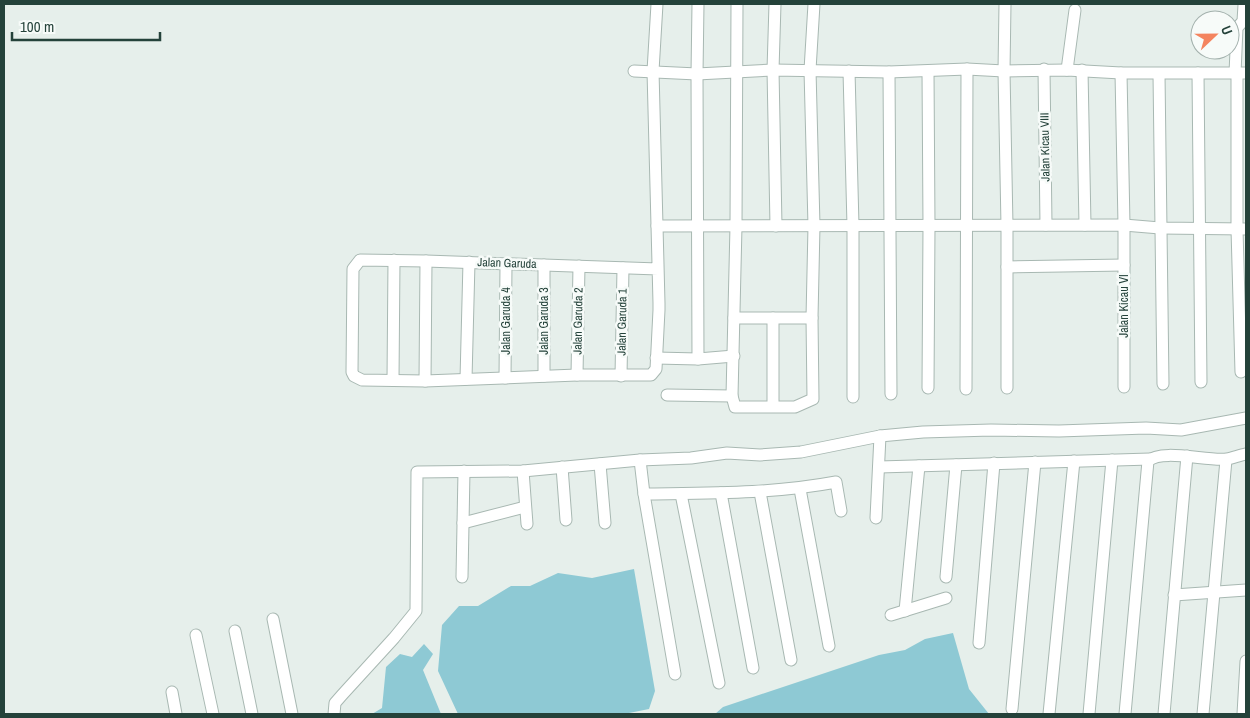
<svg xmlns="http://www.w3.org/2000/svg" width="1250" height="718" font-family="'Archivo Narrow',sans-serif">
  <style>
    .water { fill: #8ec9d4 }
    .lines { fill: none; stroke-linecap: round; stroke-linejoin: round }
    .minor-casing { stroke: #a8b8b2; stroke-width: 13 }
    .minor { stroke: #fff; stroke-width: 11 }
    .labels { text-anchor: middle; stroke-width: 5; stroke-linejoin: round; paint-order: stroke }
    .street-label { font-size: 12px; fill: #24423a; stroke: #f7fbf9 }
  </style>
  <rect width="100%" height="100%" fill="#e6efeb"/>
  <g class="water">
    <polygon points="634,569 655,691 649,709 624,714 458,714 438,671 442,625 459,606 478,606 511,586 530,586 558,573 592,578"/>
    <polygon points="953,633 969,689 989,714 715,714 723,707 879,655 905,650 925,639"/>
    <polygon points="424,644 433,654 423,670 441,714 372,714 382,708 386,667 400,654 412,657"/>
  </g>
  <g class="lines">
    <defs>
      <g id="minor">
        <polyline points="657,4 653,71 659,303 659,310 656,369 651,375 577,375 425,381 362,380 354,376 352,372 353,269 360,260 426,261 658,269"/>
        <polyline points="698,4 697,74 698,359"/>
        <polyline points="737,4 736,226 732,396 735,407 795,407 813,399 812,318 814,226 810,70 814,4"/>
        <polyline points="775,4 773,70 776,226"/>
        <polyline points="1005,4 1004,71 1007,226 1007,388"/>
        <polyline points="1044,69 1046,225"/>
        <polyline points="1067,70 1075,10"/>
        <polyline points="1082,70 1085,225"/>
        <polyline points="634,71 697,74 773,70 889,72 967,69 1004,71 1067,70 1121,73 1246,73"/>
        <polyline points="849,71 853,226 853,397"/>
        <polyline points="928,71 929,226 928,388"/>
        <polyline points="889,72 891,394"/>
        <polyline points="1121,73 1124,225 1124,387"/>
        <polyline points="1198,73 1201,382"/>
        <polyline points="1235,73 1237,28 1243,21 1244,5"/>
        <polyline points="1237,73 1237,229 1241,372"/>
        <polyline points="1159,74 1163,384"/>
        <polyline points="657,226 1124,225 1160,228 1246,229"/>
        <polyline points="544,265 544,376"/>
        <polyline points="1007,267 1124,265"/>
        <polyline points="734,318 812,318"/>
        <polyline points="656,358 698,359 734,356"/>
        <polyline points="577,375 579,266"/>
        <polyline points="621,376 623,268"/>
        <polyline points="505,378 506,264"/>
        <polyline points="466,379 469,262"/>
        <polyline points="393,380 394,260"/>
        <polyline points="425,381 426,261"/>
        <polyline points="966,389 967,69"/>
        <polyline points="667,395 732,396"/>
        <polyline points="773,406 773,318"/>
        <polyline points="640,460 644,494 675,674"/>
        <polyline points="600,464 605,523"/>
        <polyline points="562,467 566,520"/>
        <polyline points="879,467 1150,459"/>
        <polyline points="523,471 527,524"/>
        <polyline points="800,489 829,646"/>
        <polyline points="760,492 791,660"/>
        <polyline points="721,493 753,668"/>
        <path d="M644,494C708,493 772,494 836,482L841,511"/>
        <polyline points="681,494 719,683"/>
        <polyline points="876,518 880,436"/>
        <polyline points="463,523 525,507"/>
        <polyline points="462,577 464,471"/>
        <polyline points="946,577 956,465"/>
        <polyline points="1174,595 1246,590"/>
        <polyline points="905,611 919,466"/>
        <polyline points="891,615 946,598"/>
        <polyline points="273,619 292,714"/>
        <polyline points="235,631 252,714"/>
        <polyline points="196,635 213,714"/>
        <polyline points="979,643 994,463"/>
        <polyline points="172,692 176,714"/>
        <polyline points="1012,709 1035,462"/>
        <polyline points="334,714 335,703 342,695 394,638 416,611 417,472 523,471 640,460 691,458 727,453 760,455 801,452 880,436 923,432 991,430 1059,431 1146,428 1181,430 1246,418"/>
        <polyline points="1049,714 1074,461"/>
        <polyline points="1089,714 1112,460"/>
        <path d="M1125,714L1148,461C1162,448 1209,462 1227,459C1233,458 1240,455 1246,454"/>
        <polyline points="1164,714 1187,456"/>
        <polyline points="1203,714 1226,460"/>
        <polyline points="1243,714 1246,661"/>
      </g>
    </defs>
    <use href="#minor" class="minor-casing"/>
    <use href="#minor" class="minor"/>
  </g>
  <g class="labels">
    <g class="street-label">
      <text transform="translate(1045 147) rotate(-91)" y="4">Jalan Kicau VIII</text>
      <text transform="translate(507 263) rotate(2)" y="4">Jalan Garuda</text>
      <text transform="translate(1124 306) rotate(-90)" y="4">Jalan Kicau VI</text>
      <text transform="translate(506 321) rotate(-90)" y="4">Jalan Garuda 4</text>
      <text transform="translate(544 321) rotate(-90)" y="4">Jalan Garuda 3</text>
      <text transform="translate(578 321) rotate(-89)" y="4">Jalan Garuda 2</text>
      <text transform="translate(622 322) rotate(-89)" y="4">Jalan Garuda 1</text>
    </g>
  </g>
  <rect width="1250" height="718" fill="none" stroke="#24423a" stroke-width="10"/>
  <g transform="translate(1215 35) rotate(68)"><circle r="24" fill="#f7fbf9" stroke="#a3b1ad"/>
  <path d="M0-4L9 19L0 12L-9 19Z" fill="#f4845f"/>
  <text y="-8" font-size="14" font-weight="bold" text-anchor="middle" fill="#24423a">U</text>
  </g>
  <path d="M12 32v8h148v-8" fill="none" stroke="#24423a" stroke-width="2.5"/>
  <text x="20" y="32" font-size="15" fill="#24423a" stroke="#f7fbf9" stroke-width="4" paint-order="stroke">100 m</text>
</svg>
